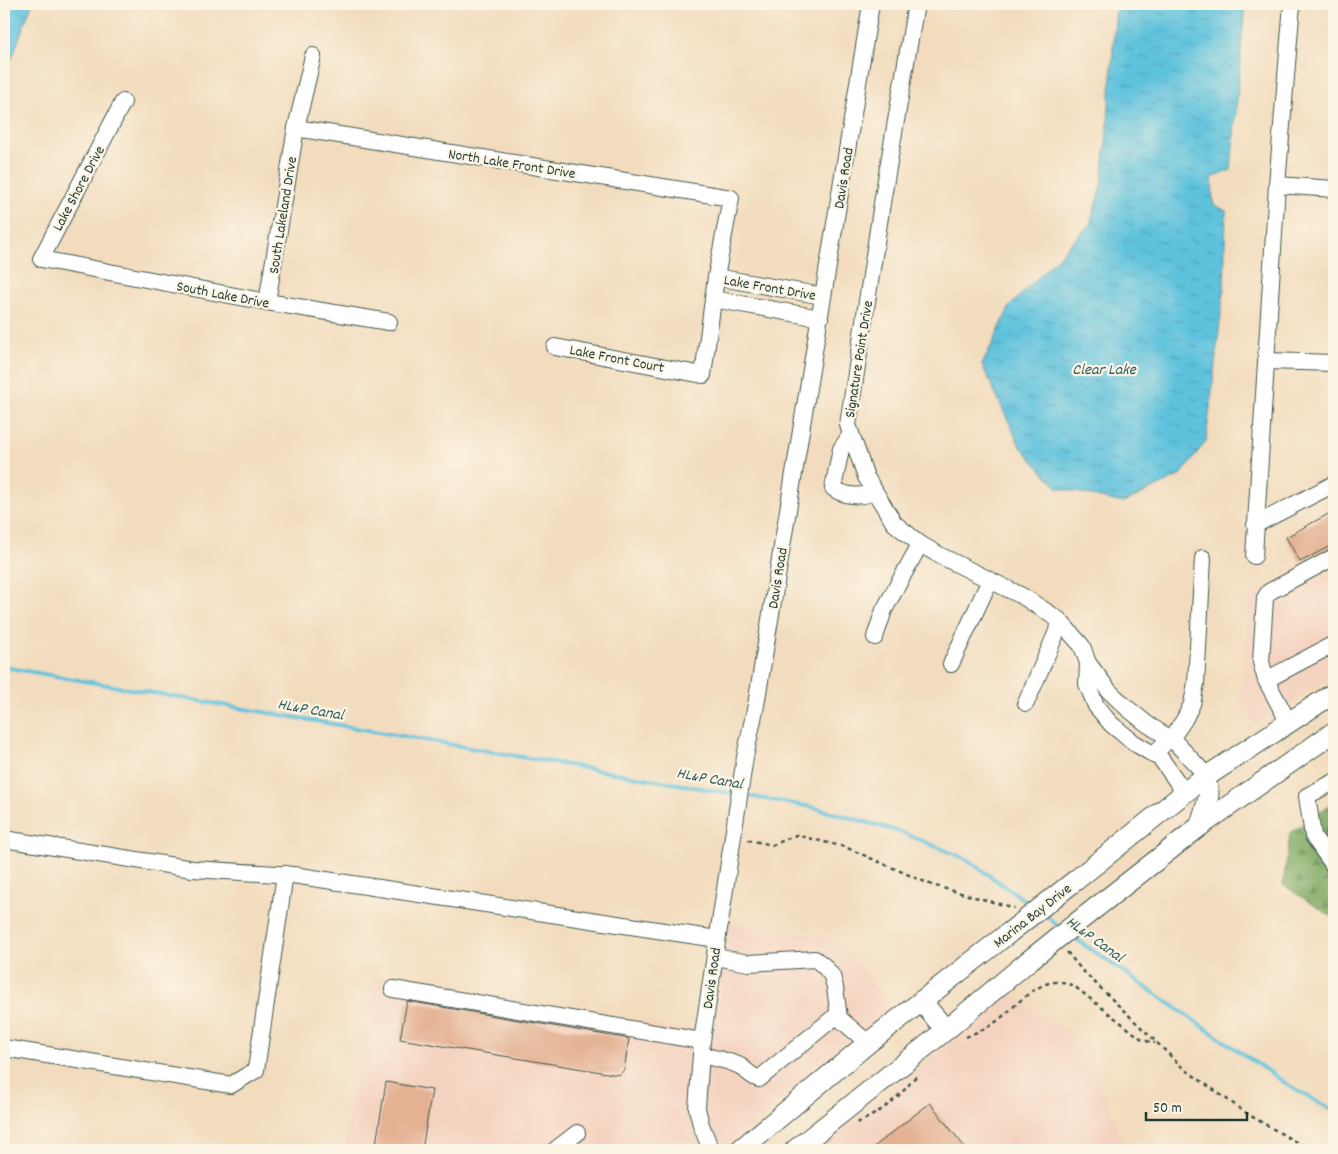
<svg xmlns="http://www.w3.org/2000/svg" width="1338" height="1154" font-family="Dekko,sans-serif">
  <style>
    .built { fill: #f4d3c0 }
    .forest { fill: url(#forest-firs); stroke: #4e744b }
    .water { fill: url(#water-ripples); stroke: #3e8088 }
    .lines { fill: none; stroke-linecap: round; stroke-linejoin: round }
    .stream { stroke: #5ec2dd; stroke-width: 4 }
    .building { fill: #e4b193 }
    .minor-casing { stroke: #3f5549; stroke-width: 18 }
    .major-casing { stroke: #3f5549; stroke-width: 22 }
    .path { stroke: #3f5549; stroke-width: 2.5; stroke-dasharray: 4 4; stroke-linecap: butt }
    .minor { stroke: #fff; stroke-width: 16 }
    .major { stroke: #fff; stroke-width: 20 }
    .major-bridge-casing { stroke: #3f5549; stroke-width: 22; stroke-linecap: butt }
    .major-bridge { stroke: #fff; stroke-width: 20 }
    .labels { text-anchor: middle; stroke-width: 4.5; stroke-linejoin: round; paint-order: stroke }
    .street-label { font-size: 15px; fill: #1f3d34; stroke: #fcf5e5 }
    .water-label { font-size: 16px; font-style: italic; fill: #2f5e5e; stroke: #fcf5e5 }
  </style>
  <defs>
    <pattern id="forest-firs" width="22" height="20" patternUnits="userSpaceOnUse" patternTransform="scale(1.25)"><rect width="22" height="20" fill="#7eaa62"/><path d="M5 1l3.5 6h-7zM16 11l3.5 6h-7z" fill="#678c52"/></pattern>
    <pattern id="water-ripples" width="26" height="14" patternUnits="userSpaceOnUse" patternTransform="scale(1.25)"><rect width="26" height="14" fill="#5ec2dd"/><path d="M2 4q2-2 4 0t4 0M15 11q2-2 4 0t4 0" fill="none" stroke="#4d9fb4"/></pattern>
  </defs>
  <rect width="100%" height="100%" fill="#fcf5e5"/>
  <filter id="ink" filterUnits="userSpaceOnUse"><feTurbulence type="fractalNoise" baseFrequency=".02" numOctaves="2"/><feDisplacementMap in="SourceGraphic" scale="10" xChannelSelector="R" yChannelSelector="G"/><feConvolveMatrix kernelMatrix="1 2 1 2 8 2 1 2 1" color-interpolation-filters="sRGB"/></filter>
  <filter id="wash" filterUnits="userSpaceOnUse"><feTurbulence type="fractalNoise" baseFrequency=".0096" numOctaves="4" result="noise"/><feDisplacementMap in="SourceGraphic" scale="20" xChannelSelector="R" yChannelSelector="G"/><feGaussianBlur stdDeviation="1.12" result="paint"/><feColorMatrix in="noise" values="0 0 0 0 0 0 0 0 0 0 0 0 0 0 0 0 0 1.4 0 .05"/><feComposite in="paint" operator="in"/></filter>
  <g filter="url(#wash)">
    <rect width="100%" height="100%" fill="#f2dcbd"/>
    <g class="built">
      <polygon points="1334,551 1334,676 1256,724 1241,702 1248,596"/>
      <polygon points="728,922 774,927 826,937 845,949 895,1012 720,1150 342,1150 372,976 713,1034"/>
      <polygon points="1012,994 1087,1045 1126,1150 817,1150"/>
    </g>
    <polygon class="forest" points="1334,802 1334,918 1283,885 1290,833"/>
    <g class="water">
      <polygon points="4,4 32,4 4,79"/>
      <polygon points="1116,4 1245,4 1231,170 1212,178 1213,204 1226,211 1224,288 1206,441 1181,475 1123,503 1058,488 1020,446 982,365 1010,306 1090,224 1102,183 1108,121"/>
    </g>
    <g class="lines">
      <g class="stream">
        <polyline points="4,667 735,794"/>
        <polyline points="742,795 812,807 901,832 966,859 1033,906"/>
        <polyline points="1043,913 1060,928"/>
        <polyline points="1070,935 1291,1087 1334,1111"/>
      </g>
    </g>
    <g id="blocks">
      <g class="building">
        <polygon points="1334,511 1334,544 1300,562 1286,537"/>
        <polygon points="407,1001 629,1039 624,1070 619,1075 400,1039"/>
        <polygon points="386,1082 432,1090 422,1150 375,1150"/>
        <polygon points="930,1103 967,1150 870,1150"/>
      </g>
    </g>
  </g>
  <g filter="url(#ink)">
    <use href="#blocks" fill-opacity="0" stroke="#3f5549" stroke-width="1"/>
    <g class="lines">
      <defs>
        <g id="minor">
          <polyline points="916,4 883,197 848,425 866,477 894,523 920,544 941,556 1024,597 1059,620 1082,646 1088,663 1109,691 1126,707 1147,724 1174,741 1207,776"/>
          <polyline points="123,102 41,259 267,302 389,322"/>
          <polyline points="296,128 731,198 716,277 703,375 555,347"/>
          <polyline points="1277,185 1334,189"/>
          <polyline points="716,277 823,296"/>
          <polyline points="713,299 820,318"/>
          <polyline points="267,302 296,128 313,56"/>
          <polyline points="1267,361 1334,363"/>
          <path d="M851,434L841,449L833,488C843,496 865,499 874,490"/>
          <polyline points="1255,525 1334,484"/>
          <polyline points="1254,556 1277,185 1292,4"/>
          <polyline points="875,637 884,610 920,544"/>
          <polyline points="1088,663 1087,684 1096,706 1111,724 1133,742 1161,759 1185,793"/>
          <polyline points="951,664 990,580"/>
          <polyline points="1266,680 1261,662 1265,598 1269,592 1334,557"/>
          <polyline points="1026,703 1061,622"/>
          <polyline points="1289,723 1266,680 1334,644"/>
          <polyline points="1153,755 1175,733 1184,720 1192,704 1196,683 1203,558"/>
          <polyline points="1334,782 1307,796 1313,836 1334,866"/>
          <polyline points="4,839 193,869 293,875 717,939"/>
          <polyline points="715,957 749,963 815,959 824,966 832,976 835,987 839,1018"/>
          <polyline points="393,989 702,1041"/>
          <polyline points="4,1048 231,1085 256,1070 285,874"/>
          <path d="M701,1055C713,1058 728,1060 740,1066C748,1071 748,1075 759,1079L832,1019L839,1018L868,1043"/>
          <polyline points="555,1150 577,1133"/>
          <polyline points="713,1150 709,1145 701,1125 697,1108 702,1041 745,757 756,705 871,4"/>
        </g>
        <g id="major">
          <path d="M1198,782C1202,783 1207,785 1208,789C1211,796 1202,818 1200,826"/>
          <polyline points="1076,880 1198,782 1334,693"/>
          <polyline points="1098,906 1200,826 1334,732"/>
          <polyline points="921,1001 946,1030"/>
          <polyline points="740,1150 868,1043 1010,932"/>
          <polyline points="795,1150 946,1030 1031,959"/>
        </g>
      </defs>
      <use href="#minor" class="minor-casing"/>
      <use href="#major" class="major-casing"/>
      <g class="path">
        <polyline points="748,840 773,845 796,835 845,847 932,885 1014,908"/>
        <polyline points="1067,952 1081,969 1183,1068 1249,1115 1310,1150"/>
        <path d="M966,1037C974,1033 983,1030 991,1025C1016,1010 1040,969 1074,986L1143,1040L1155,1043"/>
        <path d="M857,1123C882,1112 900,1097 916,1076"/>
      </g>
      <use href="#minor" class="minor"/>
      <use href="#major" class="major"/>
      <defs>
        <g id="major-bridge">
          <polyline points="1010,932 1076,880"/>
          <polyline points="1031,959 1098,906"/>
        </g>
      </defs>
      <use href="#major-bridge" class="major-bridge-casing"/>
      <use href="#major-bridge" class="major-bridge"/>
    </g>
  </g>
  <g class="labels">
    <g class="street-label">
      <text transform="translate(512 163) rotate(9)" y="5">North Lake Front Drive</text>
      <text transform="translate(843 178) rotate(-81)" y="5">Davis Road</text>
      <text transform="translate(78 188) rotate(-62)" y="5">Lake Shore Drive</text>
      <text transform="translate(282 215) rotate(-81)" y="5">South Lakeland Drive</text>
      <text transform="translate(770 287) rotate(10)" y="5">Lake Front Drive</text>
      <text transform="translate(223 294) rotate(11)" y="5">South Lake Drive</text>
      <text transform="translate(617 358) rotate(11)" y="5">Lake Front Court</text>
      <text transform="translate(858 359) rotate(-81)" y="5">Signature Point Drive</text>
      <text transform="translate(777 578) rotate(-81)" y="5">Davis Road</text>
      <text transform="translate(1032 915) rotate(-38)" y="5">Marina Bay Drive</text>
      <text transform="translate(711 978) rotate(-82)" y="5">Davis Road</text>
    </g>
    <g class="water-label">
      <text x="1104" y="374">Clear Lake</text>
      <text transform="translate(311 708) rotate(10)" y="6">HL&amp;P Canal</text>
      <text transform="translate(710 777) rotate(10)" y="6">HL&amp;P Canal</text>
      <text transform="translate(1096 938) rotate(36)" y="6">HL&amp;P Canal</text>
    </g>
  </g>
  <rect width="1338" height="1154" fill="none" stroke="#fcf5e5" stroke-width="20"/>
  <path d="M1146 1112v8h101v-8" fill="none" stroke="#1f3d34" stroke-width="2.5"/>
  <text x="1153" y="1112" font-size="15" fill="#1f3d34" stroke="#fcf5e5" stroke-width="4" paint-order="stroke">50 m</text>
</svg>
